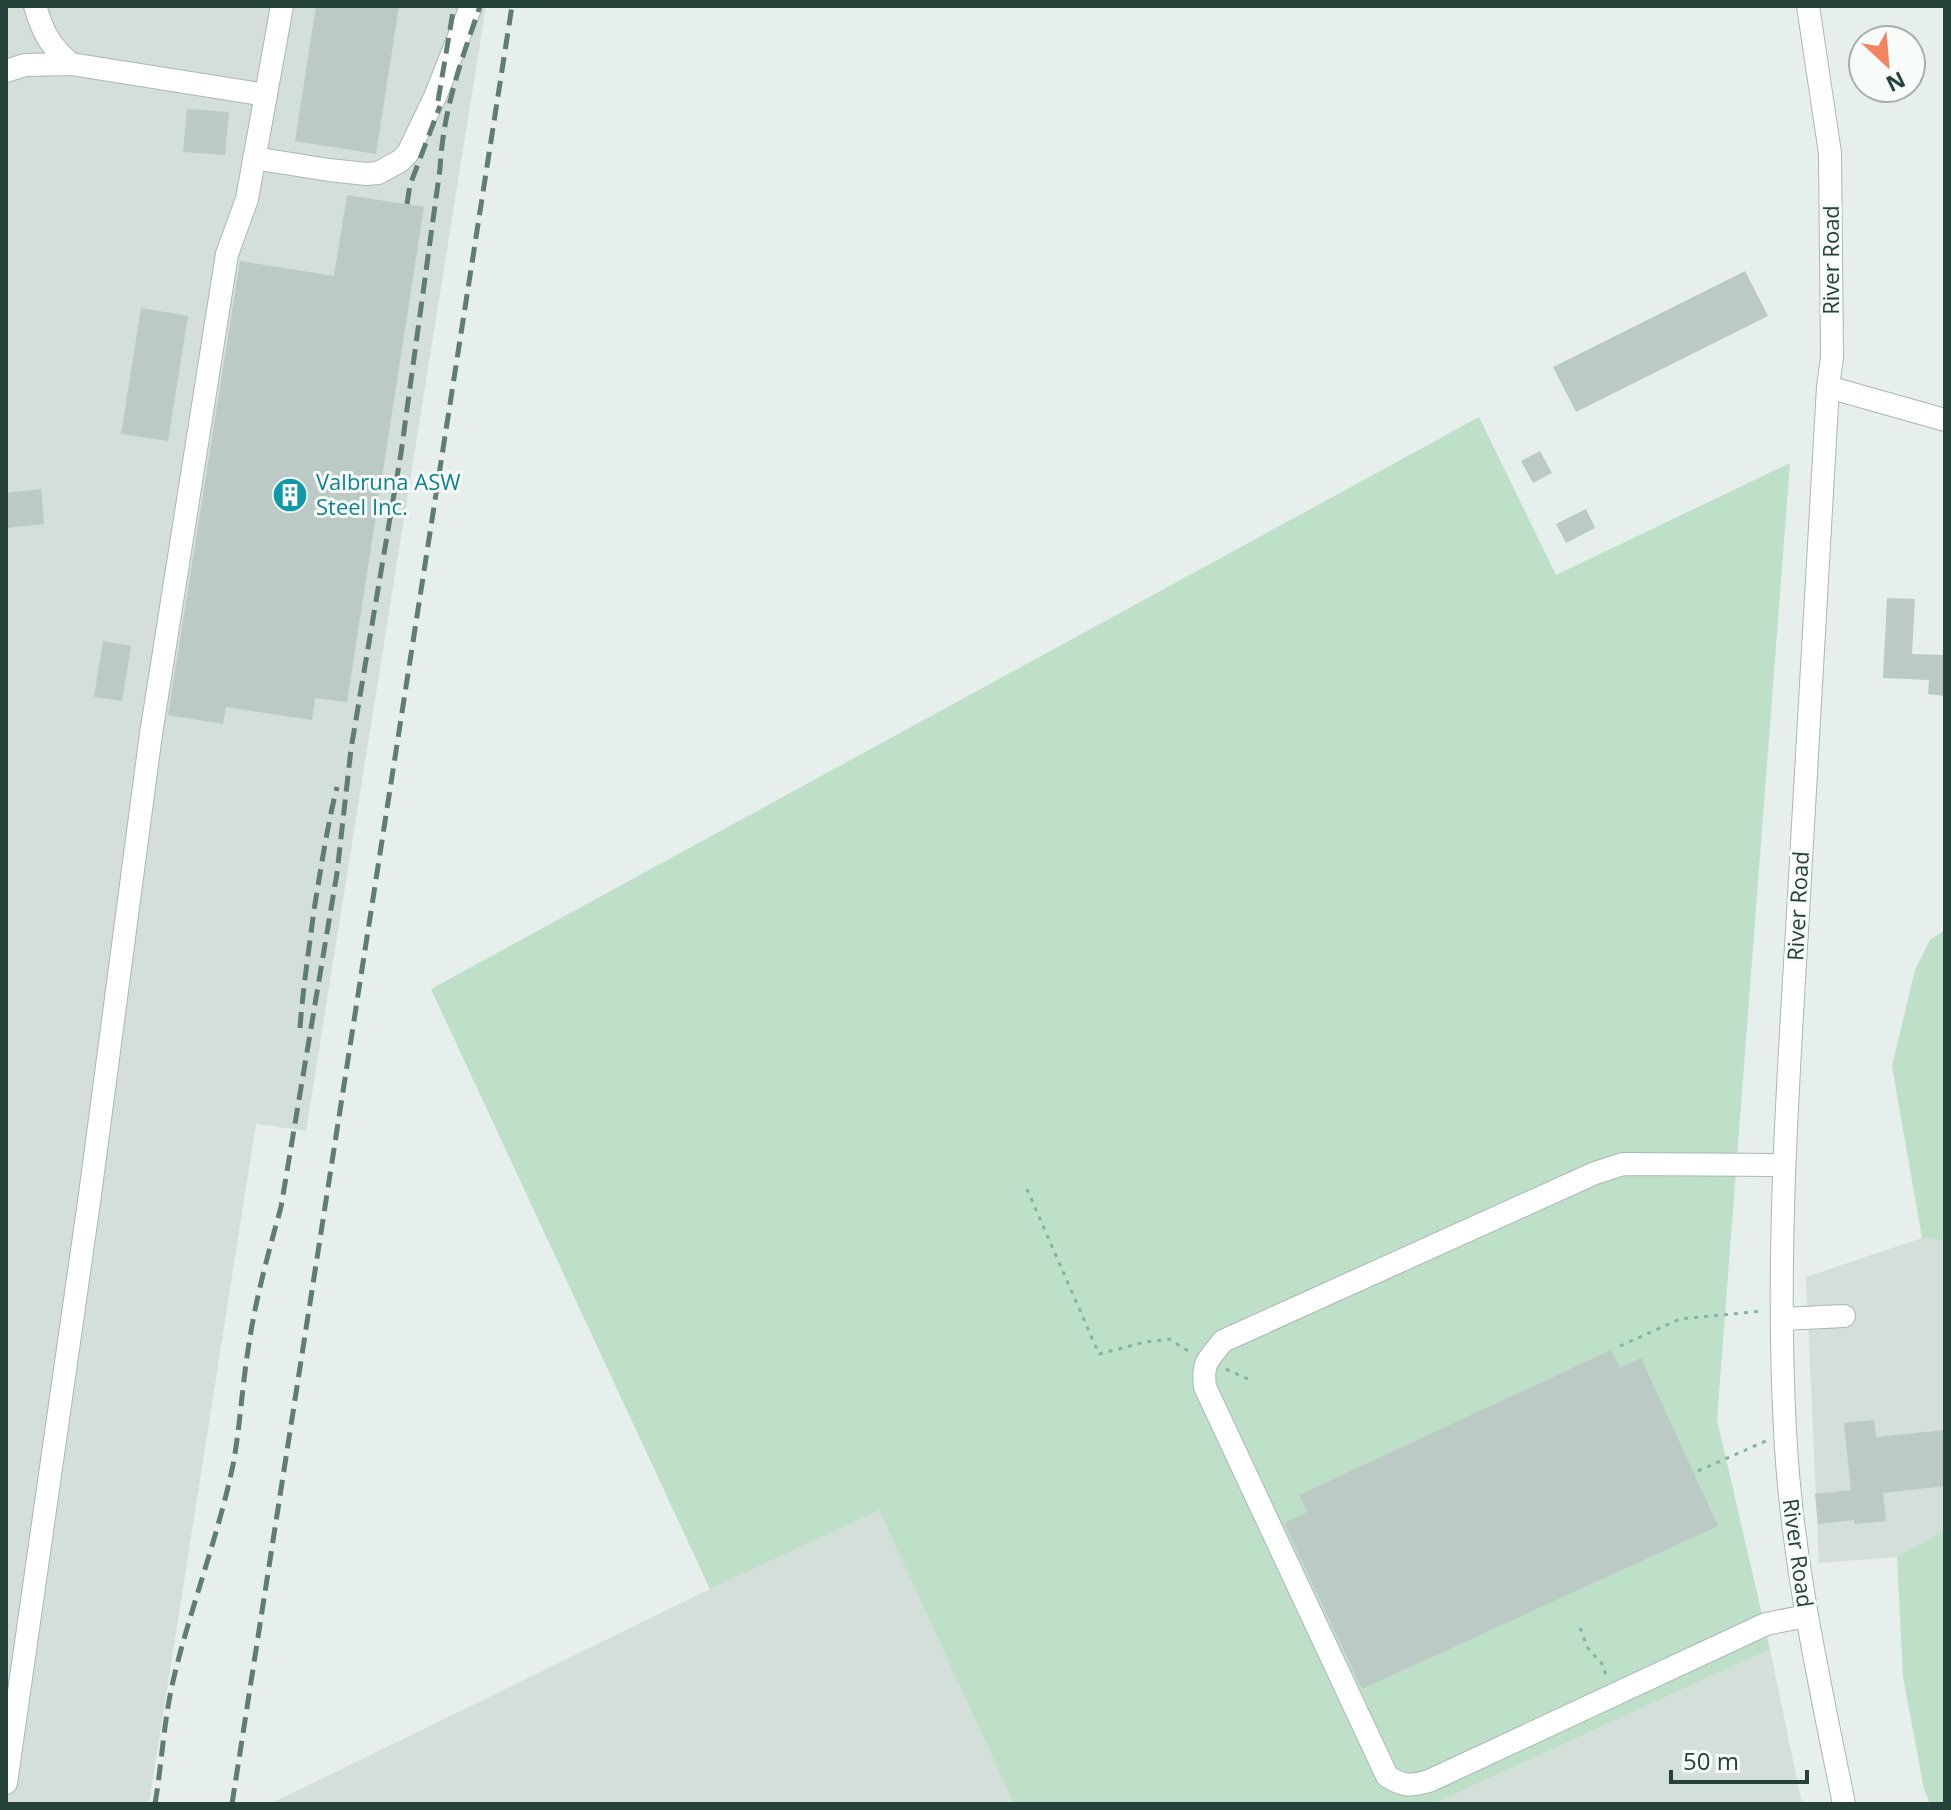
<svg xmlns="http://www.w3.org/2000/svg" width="1951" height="1810" font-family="'Open Sans',sans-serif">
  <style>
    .built { fill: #d4dfda }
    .green { fill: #bfe0c8 }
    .building { fill: #bbcac4 }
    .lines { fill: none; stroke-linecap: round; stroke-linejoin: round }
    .minor-casing { stroke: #a8b8b2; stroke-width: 24 }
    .path { stroke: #86b3a5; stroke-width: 3; stroke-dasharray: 4 6; stroke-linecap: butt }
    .minor { stroke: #fff; stroke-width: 22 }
    .rail { stroke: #5f7d75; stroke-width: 5; stroke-dasharray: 16 8; stroke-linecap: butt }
    .labels { text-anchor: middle; stroke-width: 6; stroke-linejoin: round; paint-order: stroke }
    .street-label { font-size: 22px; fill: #24423a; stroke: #f7fbf9 }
    .culture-label { font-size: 22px; fill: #0d838f; stroke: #f7fbf9; text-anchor: start }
  </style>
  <rect width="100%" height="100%" fill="#e6efeb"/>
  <g class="built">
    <polygon points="6,6 486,6 306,1131 256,1124 149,1804 6,1804"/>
    <polygon points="1922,1238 1945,1241 1945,1530 1897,1557 1819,1563 1806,1277"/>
    <polygon points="879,1509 1014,1804 270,1804 710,1589"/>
    <polygon points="1770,1649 1802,1804 1433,1804"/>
  </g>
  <g class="green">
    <polygon points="1479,417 1556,575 1790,463 1717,1420 1770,1649 1433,1804 1014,1804 879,1510 710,1589 431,989"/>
    <polygon points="1945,930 1945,1241 1922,1238 1892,1066 1915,970 1930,940"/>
    <polygon points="1945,1530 1945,1804 1930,1804 1924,1789 1903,1677 1897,1557"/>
  </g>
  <g class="building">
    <polygon points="316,6 399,6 376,154 295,141"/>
    <polygon points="187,109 229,112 225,155 183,152"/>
    <polygon points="347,195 424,207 347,702 315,698 312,720 226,707 223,724 168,715 240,261 334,276"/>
    <polygon points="1745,271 1768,316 1576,412 1553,367"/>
    <polygon points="141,308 188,316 168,441 121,434"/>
    <polygon points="1540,451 1552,473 1533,483 1521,461"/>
    <polygon points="41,489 44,524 6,528 6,493"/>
    <polygon points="1586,509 1595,528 1566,543 1556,524"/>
    <polygon points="1887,598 1915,599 1912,654 1945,655 1945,696 1928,694 1929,680 1883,678"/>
    <polygon points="103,641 131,646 122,701 94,697"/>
    <polygon points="1611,1350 1620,1368 1641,1358 1718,1526 1362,1689 1284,1523 1307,1512 1299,1495"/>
    <polygon points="1874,1420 1876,1437 1945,1430 1945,1486 1883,1493 1886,1521 1855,1524 1854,1520 1818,1524 1815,1494 1851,1490 1844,1423"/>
  </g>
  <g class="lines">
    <defs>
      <g id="minor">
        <path d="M35,6C43,33 50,46 71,64"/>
        <path d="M1808,6L1830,153L1832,357L1828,387C1818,568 1807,749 1797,930C1787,1096 1776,1263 1785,1430C1791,1556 1819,1680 1844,1804"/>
        <polyline points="6,71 25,65 71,64 266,95"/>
        <polyline points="254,158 329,170 366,174 378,173 400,161 408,153 435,97 471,6"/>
        <polyline points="1828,387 1945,420"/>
        <path d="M1783,1165L1623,1164L1595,1173L1223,1341C1208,1360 1202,1362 1205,1387L1387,1776C1404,1787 1411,1786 1429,1781L1766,1624L1806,1616"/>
        <polyline points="1783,1319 1844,1316"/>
        <polyline points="6,1783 89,1202 151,734 227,254 247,199 282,6"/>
      </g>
    </defs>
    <use href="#minor" class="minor-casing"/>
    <g class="path">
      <polyline points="1027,1189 1099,1354 1145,1342 1169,1339 1190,1352"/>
      <polyline points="1620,1346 1680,1319 1763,1311"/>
      <polyline points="1226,1369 1248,1379"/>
      <polyline points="1698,1471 1768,1440"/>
      <path d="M1580,1628C1583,1634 1585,1643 1588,1648C1597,1661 1603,1658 1606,1677"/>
    </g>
    <use href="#minor" class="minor"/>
    <g class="rail">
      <polyline points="438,101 454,6"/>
      <polyline points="407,204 410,185 440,106"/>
      <path d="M300,1028C303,988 309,949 314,910C321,868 327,827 337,787"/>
      <polyline points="111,1804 111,1803"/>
      <path d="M155,1804C162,1762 164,1718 174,1677C191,1606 218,1537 233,1465C240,1427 242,1388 248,1350C255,1301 268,1254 281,1207L337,873L351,749L401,453L440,169C443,110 461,61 480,6"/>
      <polyline points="232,1804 512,6"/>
    </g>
  </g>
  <defs>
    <symbol id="building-disc" viewBox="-11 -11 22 22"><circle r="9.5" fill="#0f9aa8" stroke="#f7fbf9"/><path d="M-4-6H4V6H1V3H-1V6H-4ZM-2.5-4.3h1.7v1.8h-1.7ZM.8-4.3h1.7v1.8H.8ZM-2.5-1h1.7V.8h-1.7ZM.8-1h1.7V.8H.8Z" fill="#fff"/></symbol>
  </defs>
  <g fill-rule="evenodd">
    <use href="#building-disc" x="270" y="475" width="40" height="40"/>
  </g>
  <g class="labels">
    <g class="street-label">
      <text transform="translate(1831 260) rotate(-90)" y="8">River Road</text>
      <text transform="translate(1798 906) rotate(-87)" y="8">River Road</text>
      <text transform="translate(1798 1553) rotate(82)" y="8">River Road</text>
    </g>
    <g class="culture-label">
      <text x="316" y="490">Valbruna ASW<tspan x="316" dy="25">Steel Inc.</tspan></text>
    </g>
  </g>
  <rect width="1951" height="1810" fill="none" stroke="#24423a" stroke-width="16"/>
  <g transform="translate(1887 64) rotate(154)"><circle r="38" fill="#f7fbf9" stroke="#a3b1ad" stroke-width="2"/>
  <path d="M0-6L14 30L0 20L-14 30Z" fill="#f4845f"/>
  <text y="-12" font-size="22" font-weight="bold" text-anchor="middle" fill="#24423a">N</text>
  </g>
  <path d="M1671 1770v12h136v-12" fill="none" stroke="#24423a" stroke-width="4"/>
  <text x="1683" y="1770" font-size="24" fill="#24423a" stroke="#f7fbf9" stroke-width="6" paint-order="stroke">50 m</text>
</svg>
